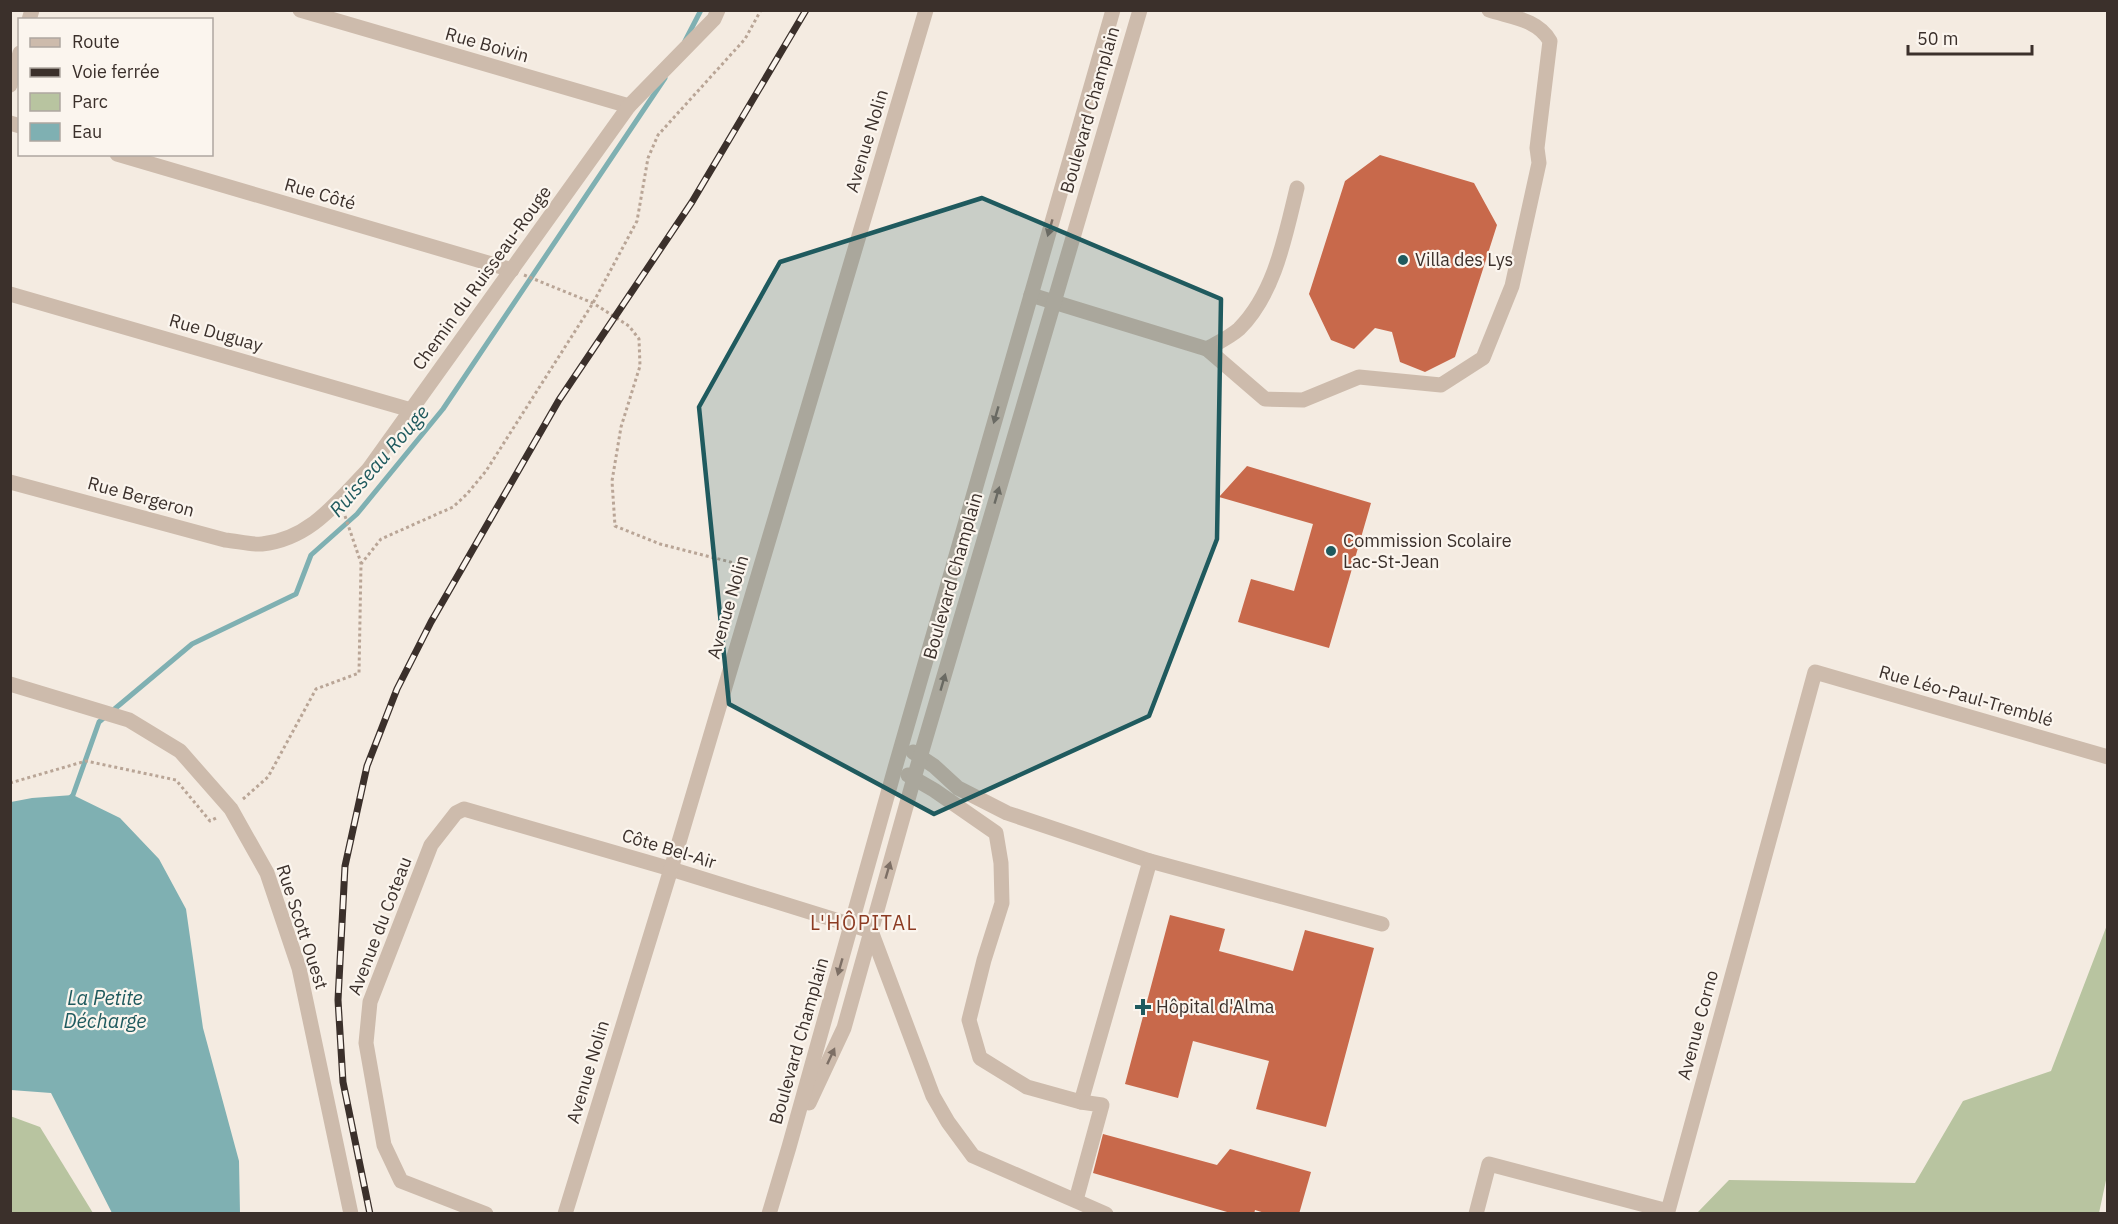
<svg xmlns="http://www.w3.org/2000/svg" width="2118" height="1224" font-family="'IBM Plex Sans',sans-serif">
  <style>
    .green { fill: #b8c4a0 }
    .water { fill: #7fb0b2 }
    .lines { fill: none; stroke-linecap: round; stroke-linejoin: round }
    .stream { stroke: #7fb0b2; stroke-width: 5 }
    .building { fill: #c8694b }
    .path { stroke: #b9a596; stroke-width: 3; stroke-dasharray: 3 3; stroke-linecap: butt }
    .minor { stroke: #cdbbac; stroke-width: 15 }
    .rail-casing { stroke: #3b302b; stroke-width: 7 }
    .rail { stroke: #fbf5ee; stroke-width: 4.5; stroke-dasharray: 14; stroke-linecap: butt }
    .oneway { fill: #7d6f65 }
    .marked { fill: #1f5a5e; fill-opacity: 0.2; stroke: #1f5a5e; stroke-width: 4.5; stroke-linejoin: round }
    .poi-dot { fill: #1f5a5e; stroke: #fbf5ee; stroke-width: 2 }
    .labels { text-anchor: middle; stroke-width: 4.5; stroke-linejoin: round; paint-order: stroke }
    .street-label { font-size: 18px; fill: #3b302b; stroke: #fbf5ee }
    .poi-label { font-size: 18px; fill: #3b302b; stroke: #fbf5ee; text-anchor: start }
    .water-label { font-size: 20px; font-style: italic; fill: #1f5a5e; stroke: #fbf5ee }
    .neighbourhood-label { font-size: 20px; letter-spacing: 1.5px; fill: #8c3b22; stroke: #fbf5ee }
  </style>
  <rect width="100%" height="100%" fill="#f4ebe1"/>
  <g class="green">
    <polygon points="2107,925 2108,1171 2099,1213 1697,1213 1729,1180 1915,1183 1963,1101 2051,1071"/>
    <polygon points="10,1116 40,1127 93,1213 11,1213"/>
  </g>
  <polygon class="water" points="73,795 120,818 159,859 186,909 203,1028 239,1161 240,1213 112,1213 51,1093 11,1090 11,802 32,798"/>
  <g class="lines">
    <g class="stream">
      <polyline points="685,41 701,10"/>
      <polyline points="70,798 73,795 99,722 192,644 296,594 311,555 357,514 443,409 665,78"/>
    </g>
  </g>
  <g class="building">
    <polygon points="1380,155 1474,183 1497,225 1455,357 1425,372 1400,362 1392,332 1375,328 1354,349 1331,340 1309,294 1345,181"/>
    <polygon points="1247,466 1371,503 1329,648 1238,622 1251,579 1294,591 1313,524 1219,497"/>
    <polygon points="1170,915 1225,929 1219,951 1293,971 1305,930 1374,948 1326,1127 1256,1109 1269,1061 1193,1041 1178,1098 1125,1084"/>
    <polygon points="1103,1134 1217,1165 1230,1149 1311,1172 1299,1214 1268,1214 1255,1210 1254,1214 1234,1214 1093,1173"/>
  </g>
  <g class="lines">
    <g class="path">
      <polyline points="524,275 593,303 629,326 639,339 640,366 621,427 612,481 615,526 660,544 746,566"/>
      <polyline points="345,516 361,563"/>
      <polyline points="10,783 86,761 176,780 210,821 218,817"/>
      <polyline points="243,799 268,777 316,689 359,673 361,564 381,539 453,507 467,494 486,471 593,303 637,221 648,158 658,135 745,39 761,10"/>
    </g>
    <g class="minor">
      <polyline points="300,10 629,106"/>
      <polyline points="29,20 32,10"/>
      <polyline points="10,85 20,53"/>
      <polyline points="10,123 20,126"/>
      <polyline points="117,154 512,270"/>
      <polyline points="10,294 411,410"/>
      <path d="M1031,295L1207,349C1217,343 1230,337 1239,329C1275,293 1285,237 1297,188"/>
      <path d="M1207,349L1265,399L1303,400L1359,377L1441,385L1483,358L1512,286L1539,163L1537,148L1550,41C1538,19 1510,17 1489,10"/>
      <path d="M10,482L225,540C237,541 251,545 262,544C310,539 337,502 368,470L629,106L714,19L718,10"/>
      <polyline points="10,684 129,720 180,751 231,809 267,873 299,968 351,1214"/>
      <polyline points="908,775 934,790 996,833 1001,863 1002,903 984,960 969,1020 980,1058 1027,1087 1081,1102 1150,861 1007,813 958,788 934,766 913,752"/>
      <polyline points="1150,861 1382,924"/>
      <polyline points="809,1103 844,1028 914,778 1140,10"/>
      <polyline points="1076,1200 1102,1105 1081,1102"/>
      <polyline points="486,1214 401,1181 384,1145 366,1043 370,1002 431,845 456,813 464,809 671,869 871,931 933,1096 948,1122 973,1156 1106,1214"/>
      <polyline points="565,1214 671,869 926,10"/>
      <polyline points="769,1214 789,1147 895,768 1113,10"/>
      <polyline points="1476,1214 1489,1164 1668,1211 1815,672 2108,757"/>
    </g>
    <defs>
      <polyline id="rail" points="370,1214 343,1082 338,1000 345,866 367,766 397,689 431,622 559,400 692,202 806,10"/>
    </defs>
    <use href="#rail" class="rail-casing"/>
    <use href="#rail" class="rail"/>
  </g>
  <defs><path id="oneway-solid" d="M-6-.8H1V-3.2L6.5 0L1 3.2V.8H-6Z" transform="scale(1.5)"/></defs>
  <g class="oneway">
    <use href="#oneway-solid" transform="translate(1050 228) rotate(106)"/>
    <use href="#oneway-solid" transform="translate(996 415) rotate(106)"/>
    <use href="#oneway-solid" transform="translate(997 495) rotate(-74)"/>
    <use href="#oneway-solid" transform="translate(943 682) rotate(-74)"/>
    <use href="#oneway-solid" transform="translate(888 870) rotate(-74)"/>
    <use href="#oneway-solid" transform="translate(840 967) rotate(106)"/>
    <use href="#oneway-solid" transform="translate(831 1056) rotate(-65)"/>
  </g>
  <path class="marked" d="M982,198L1221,299L1217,539L1149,716L934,814L729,704L699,407L780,262Z"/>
  <g class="poi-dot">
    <circle cx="1403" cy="260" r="6"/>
    <circle cx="1331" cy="551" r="6"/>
    <path d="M1140 998h6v6h6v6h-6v6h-6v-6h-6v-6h6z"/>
  </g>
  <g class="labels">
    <g class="street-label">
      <text transform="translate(487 45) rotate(16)" y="6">Rue Boivin</text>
      <text transform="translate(1090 110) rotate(-74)" y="6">Boulevard Champlain</text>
      <text transform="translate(867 141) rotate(-73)" y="6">Avenue Nolin</text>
      <text transform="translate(320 194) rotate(16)" y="6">Rue Côté</text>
      <text transform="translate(482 278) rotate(-54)" y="6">Chemin du Ruisseau-Rouge</text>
      <text transform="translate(216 333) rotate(16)" y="6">Rue Duguay</text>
      <text transform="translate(141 497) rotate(15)" y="6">Rue Bergeron</text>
      <text transform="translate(953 576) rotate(-74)" y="6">Boulevard Champlain</text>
      <text transform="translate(728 607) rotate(-74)" y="6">Avenue Nolin</text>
      <text transform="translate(1966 696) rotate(16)" y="6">Rue Léo-Paul-Tremblé</text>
      <text transform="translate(669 849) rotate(17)" y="6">Côte Bel-Air</text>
      <text transform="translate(380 926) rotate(-69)" y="6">Avenue du Coteau</text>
      <text transform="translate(302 927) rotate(72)" y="6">Rue Scott Ouest</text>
      <text transform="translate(1698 1025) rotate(-75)" y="6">Avenue Corno</text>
      <text transform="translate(799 1041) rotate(-74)" y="6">Boulevard Champlain</text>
      <text transform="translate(588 1072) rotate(-73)" y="6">Avenue Nolin</text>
    </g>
    <g class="poi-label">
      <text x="1415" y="266">Villa des Lys</text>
      <text x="1343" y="547">Commission Scolaire<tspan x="1343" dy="21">Lac-St-Jean</tspan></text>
      <text x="1156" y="1013">Hôpital d'Alma</text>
    </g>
    <g class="water-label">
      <text transform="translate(379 461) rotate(-49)" y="7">Ruisseau Rouge</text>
      <text x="105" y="1005">La Petite<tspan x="105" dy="23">Décharge</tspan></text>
    </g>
    <g class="neighbourhood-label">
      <text x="864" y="930">L'HÔPITAL</text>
    </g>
  </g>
  <rect width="2118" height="1224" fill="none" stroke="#3b302b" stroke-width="24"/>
  <rect x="18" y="18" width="195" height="138" fill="#fbf5ee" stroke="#aea6a0" stroke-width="1.5"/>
  <rect x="30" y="38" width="30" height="9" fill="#cdbbac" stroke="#aea6a0" stroke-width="1.5"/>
  <text x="72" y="48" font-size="18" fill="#3b302b">Route</text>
  <rect x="30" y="68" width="30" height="9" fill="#3b302b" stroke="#aea6a0" stroke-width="1.5"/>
  <text x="72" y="78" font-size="18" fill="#3b302b">Voie ferrée</text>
  <rect x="30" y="93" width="30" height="18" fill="#b8c4a0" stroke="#aea6a0" stroke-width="1.5"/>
  <text x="72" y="108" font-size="18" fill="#3b302b">Parc</text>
  <rect x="30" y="123" width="30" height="18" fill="#7fb0b2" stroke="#aea6a0" stroke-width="1.5"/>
  <text x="72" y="138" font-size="18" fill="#3b302b">Eau</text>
  <path d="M1908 45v9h124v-9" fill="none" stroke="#3b302b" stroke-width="3"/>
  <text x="1917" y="45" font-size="18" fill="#3b302b" stroke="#fbf5ee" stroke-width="4.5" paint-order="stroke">50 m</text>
</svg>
